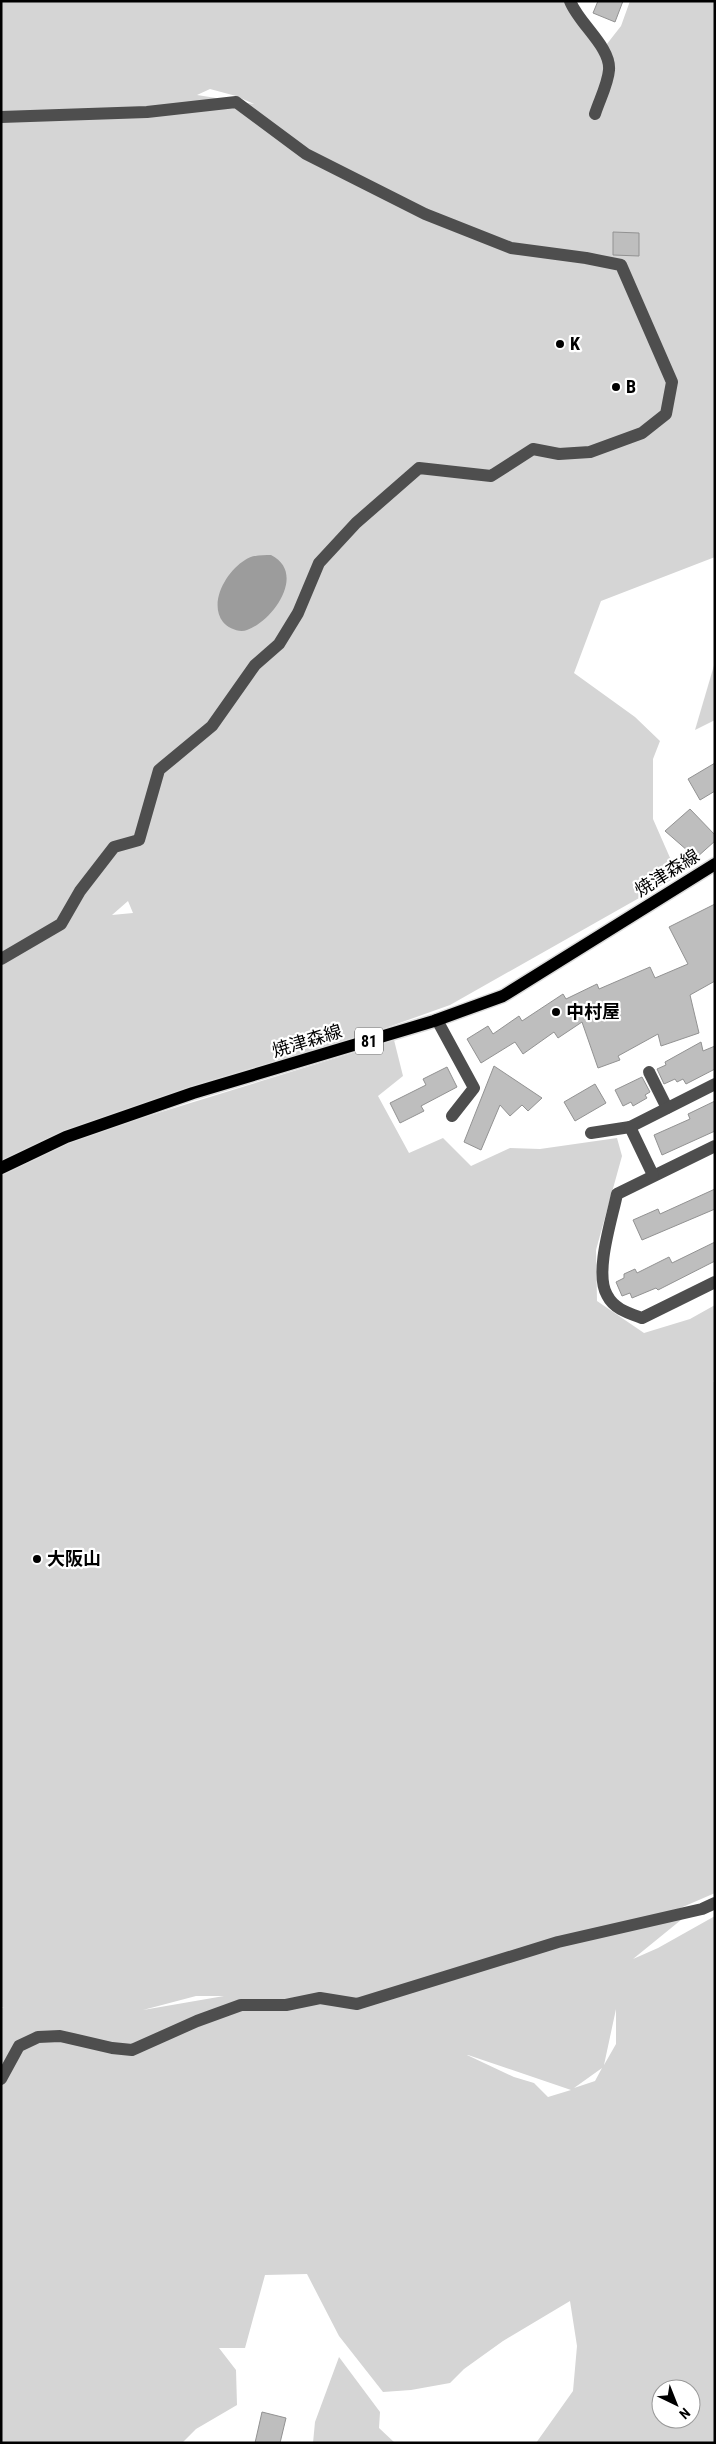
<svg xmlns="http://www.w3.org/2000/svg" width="716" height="2444" font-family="'Roboto Condensed','Noto Sans JP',sans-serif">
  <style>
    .green { fill: #d5d5d5; fill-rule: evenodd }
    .water { fill: #9c9c9c }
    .building { fill: #bebebe; stroke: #929292 }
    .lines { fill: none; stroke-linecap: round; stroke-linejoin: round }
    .major-casing { stroke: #dbdbdb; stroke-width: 15 }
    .minor { stroke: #4e4e4e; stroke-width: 12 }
    .major { stroke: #000; stroke-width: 12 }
    .poi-dot { fill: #000; stroke: #fff; stroke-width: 2 }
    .labels { text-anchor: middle; stroke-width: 4.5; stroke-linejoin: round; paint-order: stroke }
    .shield { fill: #fff; stroke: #4c4c4c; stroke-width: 1 }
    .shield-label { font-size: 16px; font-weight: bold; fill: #000 }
    .poi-label { font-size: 18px; font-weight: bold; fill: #000; stroke: #fff; text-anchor: start }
    .street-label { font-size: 18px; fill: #000; stroke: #fff }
  </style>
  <rect width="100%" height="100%" fill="#fff"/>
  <g class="green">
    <path d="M1,1H573L603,49L621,26L630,1H715V557L601,601L574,673L635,717L660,741L653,759V819L678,876L450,1005L77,1138L394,1040L403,1076L378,1096L409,1153L443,1138L471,1166L510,1148L540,1149L617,1138L622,1156L596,1250L597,1301L644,1333L690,1319L715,1305V1382L713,1380L715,1385V1893L662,1916L692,1911L633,1959L658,1948L715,1916V2443H536L573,2391L577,2346L570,2301L503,2341L464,2369L450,2383L411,2390L383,2392L339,2336L307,2274L265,2275L245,2348H219L236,2370L237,2405L196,2429L182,2443H1V2008H4L1,2007ZM210,89L236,96L254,104L197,95ZM128,901L133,913L112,915ZM196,1996H224L143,2010ZM616,2009V2044L604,2065ZM467,2055H468L571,2090L548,2097L534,2083L514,2077ZM602,2068L595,2081L574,2088ZM661,2389H691V2419H661Z"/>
    <polygon points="715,662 715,720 695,730"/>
    <polygon points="339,2357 380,2412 379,2428 395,2443 313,2443 315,2422"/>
  </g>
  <path class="water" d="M271,555C307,573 273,621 247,630C239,633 228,628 223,622C208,602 227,571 245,560C252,555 263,555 271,555Z"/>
  <g class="building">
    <polygon points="598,1 623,1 615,22 593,13"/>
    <polygon points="613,232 639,233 639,256 613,255"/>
    <polygon points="715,763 715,791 700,800 688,779"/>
    <polygon points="690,809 715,835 715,841 696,858 665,831"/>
    <polygon points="715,904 715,981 690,995 699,1033 661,1046 658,1034 618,1056 620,1060 598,1068 582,1022 558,1038 554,1032 523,1054 515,1042 481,1063 467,1039 488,1026 493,1034 519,1016 522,1021 563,994 566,999 597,984 599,989 650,967 655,978 688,964 669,927"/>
    <polygon points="701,1042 703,1051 715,1046 715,1069 686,1084 683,1079 677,1082 675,1079 664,1084 657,1069 666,1065 665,1062"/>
    <polygon points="494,1066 542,1098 528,1111 522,1105 510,1116 500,1105 481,1150 464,1142"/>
    <polygon points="447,1067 457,1087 421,1106 424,1111 400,1123 390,1103 426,1085 423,1079"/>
    <polygon points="642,1077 650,1092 645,1095 647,1098 633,1106 631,1102 623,1106 615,1090"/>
    <polygon points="595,1084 606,1103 575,1121 564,1102"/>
    <polygon points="715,1101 715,1131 662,1155 654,1135 690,1119 688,1114"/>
    <polygon points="715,1189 715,1209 642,1240 633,1220 658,1209 660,1214"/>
    <polygon points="715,1242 715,1261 658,1290 656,1288 632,1298 630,1293 622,1296 616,1282 624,1278 624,1274 635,1269 637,1273 669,1257 672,1263"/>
    <polygon points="262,2412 286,2418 280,2443 255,2443"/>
  </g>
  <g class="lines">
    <defs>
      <polyline id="major" points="1,1168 66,1137 193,1093 434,1021 503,996 715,864"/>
    </defs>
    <use href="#major" class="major-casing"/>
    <g class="minor">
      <path d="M570,1C579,24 611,47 609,70C608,84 599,101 595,114"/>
      <polyline points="1,117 147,112 236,102 306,154 425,214 511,248 586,258 621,265 672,382 666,414 642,433 590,452 559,454 533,449 491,476 419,468 356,523 319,563 298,613 279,644 255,665 212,726 159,770 139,840 114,847 80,891 61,924 1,959"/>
      <polyline points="437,1020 474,1088 452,1116"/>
      <polyline points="649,1072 667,1108"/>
      <polyline points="591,1133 630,1127"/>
      <path d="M715,1146L617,1194C612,1219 594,1273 607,1295C614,1309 628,1313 642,1318L715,1282"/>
      <polyline points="653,1175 630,1127 715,1084"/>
      <polyline points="1,2079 19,2046 38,2037 60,2036 112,2048 132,2050 197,2021 241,2005 286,2005 320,1998 357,2004 558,1942 702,1909 715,1903"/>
    </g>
    <use href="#major" class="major"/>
  </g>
  <g class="poi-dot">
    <circle cx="560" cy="344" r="5"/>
    <circle cx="616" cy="387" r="5"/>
    <circle cx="556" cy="1012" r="5"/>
    <circle cx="37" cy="1559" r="5"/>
  </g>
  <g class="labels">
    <rect class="shield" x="355" y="1027.5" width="28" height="27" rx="4"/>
    <g class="shield-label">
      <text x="369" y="1047">81</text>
    </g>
    <g class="poi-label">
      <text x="570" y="350">K</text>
      <text x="626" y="393">B</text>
      <text x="566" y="1018">中村屋</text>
      <text x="47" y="1565">大阪山</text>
    </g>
    <g class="street-label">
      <text transform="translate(667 873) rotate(-32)" y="6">焼津森線</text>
      <text transform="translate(307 1041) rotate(-17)" y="6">焼津森線</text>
    </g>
  </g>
  <rect width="716" height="2444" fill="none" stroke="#000000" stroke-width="5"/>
  <g transform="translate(676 2404) rotate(137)"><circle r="24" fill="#ffffff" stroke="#999999"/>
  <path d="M0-4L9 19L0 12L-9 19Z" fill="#000000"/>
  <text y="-8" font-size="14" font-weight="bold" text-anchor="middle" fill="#000000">N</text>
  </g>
</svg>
